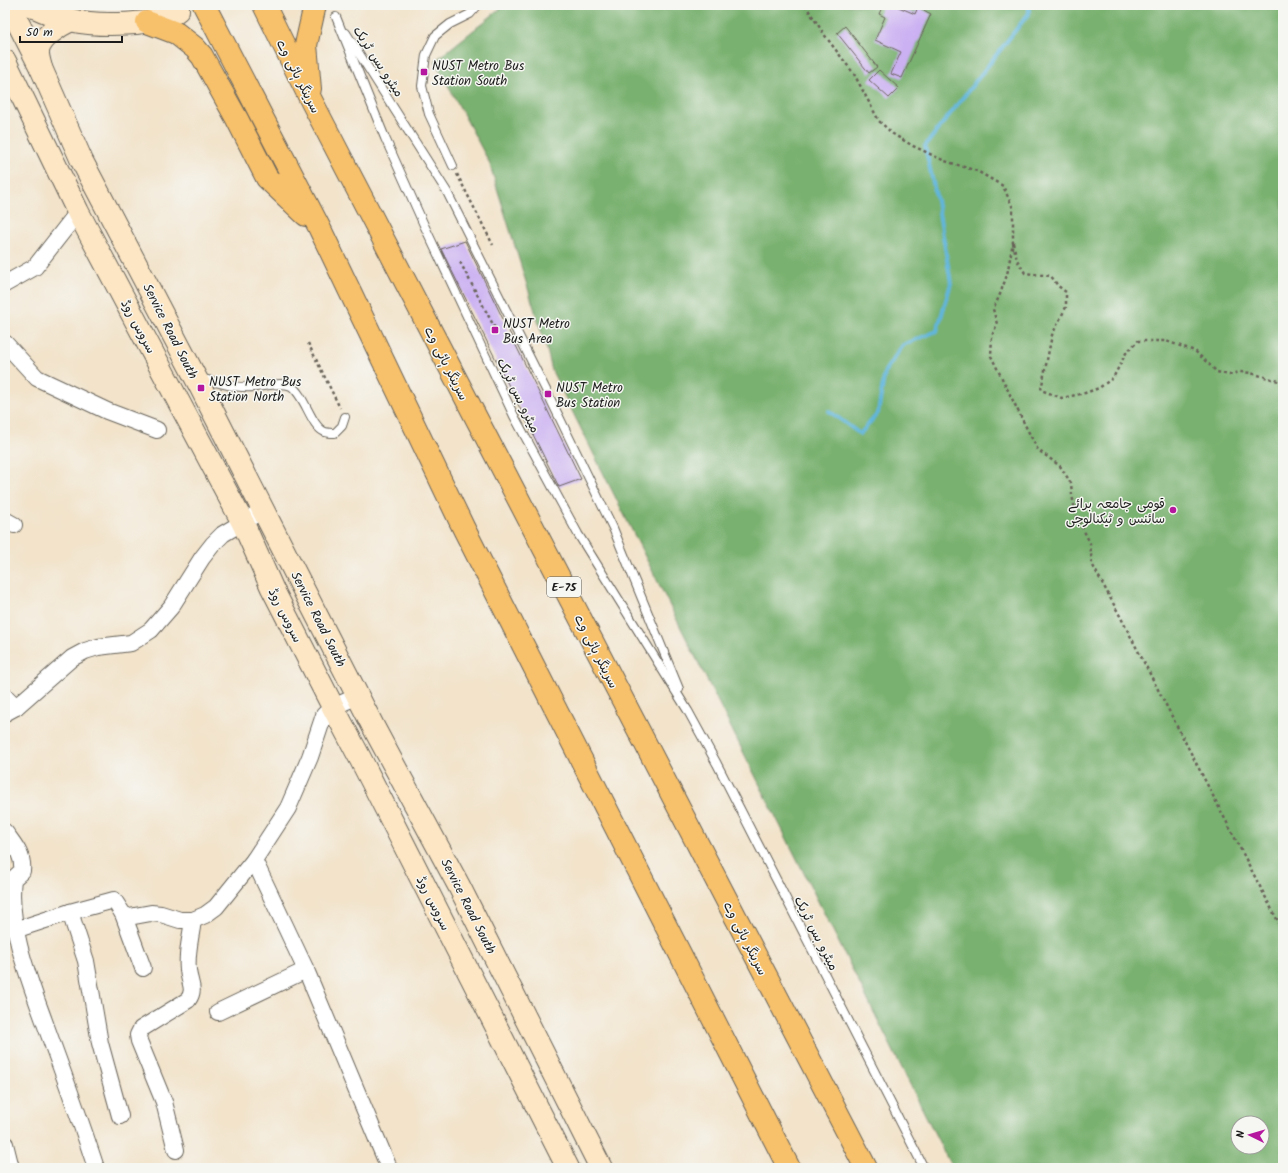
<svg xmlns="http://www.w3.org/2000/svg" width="1288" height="1173" font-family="Kalam,'Playpen Sans Arabic',sans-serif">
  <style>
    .forest { fill: #79b16f; stroke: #4a6646; fill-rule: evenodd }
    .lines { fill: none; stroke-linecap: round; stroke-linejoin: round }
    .stream { stroke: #61b6dd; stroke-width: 4 }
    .building { fill: #cbb0f2 }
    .service-casing { stroke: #676259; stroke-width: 10 }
    .minor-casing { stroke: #676259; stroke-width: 18 }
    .secondary-casing { stroke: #676259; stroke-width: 24 }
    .trunk-casing { stroke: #676259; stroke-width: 24 }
    .path { stroke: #676259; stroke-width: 2.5; stroke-dasharray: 3 3; stroke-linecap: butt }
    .service { stroke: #fff; stroke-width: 8 }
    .minor { stroke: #fff; stroke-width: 16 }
    .secondary { stroke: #fce6c4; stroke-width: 22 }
    .trunk { stroke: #f7c06b; stroke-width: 22 }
    .poi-dot { fill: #b5179e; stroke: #f6f6f2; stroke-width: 1.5 }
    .labels { text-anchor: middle; stroke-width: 3; stroke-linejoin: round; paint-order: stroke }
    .shield { fill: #f6f6f2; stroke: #5d5d5c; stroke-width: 1 }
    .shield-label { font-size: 12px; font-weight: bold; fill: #1c1c1c }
    .street-label { font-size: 13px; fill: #1c1c1c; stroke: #f6f6f2 }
    .poi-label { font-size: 13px; fill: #1c1c1c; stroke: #f6f6f2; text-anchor: start }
  </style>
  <rect width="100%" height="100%" fill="#f6f6f2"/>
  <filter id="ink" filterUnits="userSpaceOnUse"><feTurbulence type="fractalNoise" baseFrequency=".025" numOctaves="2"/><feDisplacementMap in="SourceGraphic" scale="8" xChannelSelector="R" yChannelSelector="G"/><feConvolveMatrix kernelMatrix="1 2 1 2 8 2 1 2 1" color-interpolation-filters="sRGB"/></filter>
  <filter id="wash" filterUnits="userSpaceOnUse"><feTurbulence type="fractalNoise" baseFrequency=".012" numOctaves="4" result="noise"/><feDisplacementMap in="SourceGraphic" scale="16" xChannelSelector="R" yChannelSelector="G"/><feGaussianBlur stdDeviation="0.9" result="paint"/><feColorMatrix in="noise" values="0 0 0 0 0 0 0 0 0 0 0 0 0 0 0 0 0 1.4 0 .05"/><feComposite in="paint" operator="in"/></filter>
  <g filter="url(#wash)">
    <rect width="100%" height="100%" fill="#f2e3ca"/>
    <path class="forest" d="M500,5H1283V1168H952L552,371L547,350L489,162L435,61L500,9ZM1238,1123H1262V1147H1238Z"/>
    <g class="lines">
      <polyline class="stream" points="829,411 860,434 878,413 885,371 903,345 937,331 951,283 937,201 925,146 1029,13 1029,5"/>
    </g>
    <g id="blocks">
      <g class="building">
        <polygon points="883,5 894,5 915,14 918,7 931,14 902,78 891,74 901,52 875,40 885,17 879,14"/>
        <polygon points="845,26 877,67 869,73 837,33"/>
        <polygon points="879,70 899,88 889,98 869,80"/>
        <polygon points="465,241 581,479 559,487 441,249"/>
      </g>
    </g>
  </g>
  <g filter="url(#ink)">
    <use href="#blocks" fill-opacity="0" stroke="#676259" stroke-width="1"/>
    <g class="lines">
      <defs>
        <g id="service">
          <polyline points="336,17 385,138 424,225 514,416 578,534 688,711 717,764 924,1168"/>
          <polyline points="346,33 447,192 548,394 613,528 679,689"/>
          <polyline points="453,166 429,114 422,86 426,55 435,36 450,24 470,14 478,5"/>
          <path d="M200,378C223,384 240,390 263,386C271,385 283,382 291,386C305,395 311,427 325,432C328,433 332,433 335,433L342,426L345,417"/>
        </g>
        <g id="minor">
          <polyline points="5,284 35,267 78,212"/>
          <polyline points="5,343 37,378 107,411 157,430"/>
          <polyline points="5,520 14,525"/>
          <polyline points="5,696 16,707"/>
          <polyline points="5,713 16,707 72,658 85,651 98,647 131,643 151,630 171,607 202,558 213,544 223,534 263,510"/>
          <path d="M5,832C14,845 24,855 22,871L13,879C7,927 31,984 47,1029C64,1076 81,1121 96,1168"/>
          <polyline points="254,860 306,970 389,1168"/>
          <polyline points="70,912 86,961 100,1043 120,1116"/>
          <polyline points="123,914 143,968"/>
          <polyline points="15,930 70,912 114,900 123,914 129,917 151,913 161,914 180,920 193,920 205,915 216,907 254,860 288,808 310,757 324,715 333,707 358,696"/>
          <polyline points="218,1012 306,970"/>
          <polyline points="5,1144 11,1168"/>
          <path d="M176,1150L164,1102L139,1041L138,1035L141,1029L188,1000C196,989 189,983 188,970C186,953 191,937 193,920"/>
        </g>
        <g id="secondary">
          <polyline points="9,5 41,68 82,161 201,388 375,730 459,886 601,1168"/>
          <path d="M30,5C43,11 57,17 71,20C95,26 159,27 178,10V5"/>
          <polyline points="5,61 78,212 243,523 272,588 333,707 360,758 568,1168"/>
          <path d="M41,68C40,63 38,58 38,53C38,39 60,25 71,20"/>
        </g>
        <g id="trunk">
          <polyline points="204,5 319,227 464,529 789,1168"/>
          <polyline points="264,5 312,102 866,1168"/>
          <polyline points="147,22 176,33 195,48 202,56 237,119 267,178 306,215"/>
          <polyline points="310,89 306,45 315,5"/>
        </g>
      </defs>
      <use href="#service" class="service-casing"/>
      <use href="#minor" class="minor-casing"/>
      <use href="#secondary" class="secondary-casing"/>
      <use href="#trunk" class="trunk-casing"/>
      <g class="path">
        <polyline points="805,5 826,37 854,74 879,121 893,134 913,146 945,161 977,171 1003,186 1013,208 1013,242 1007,275 999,297 993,309 997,324 992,336 991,356 1025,425 1038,450 1060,466 1071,483 1072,495 1076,515 1090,543 1092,564 1120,616 1283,931"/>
        <polyline points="457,174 493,245"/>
        <polyline points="1013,243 1017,260 1025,273 1051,276 1058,286 1066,292 1066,307 1052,335 1041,390 1062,398 1085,393 1099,388 1113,378 1126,353 1138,341 1166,341 1195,351 1217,372 1229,375 1239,372 1251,373 1282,382 1283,388"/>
        <polyline points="460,262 497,332"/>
        <polyline points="308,343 340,408"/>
      </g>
      <use href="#service" class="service"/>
      <use href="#minor" class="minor"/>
      <use href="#secondary" class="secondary"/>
      <use href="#trunk" class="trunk"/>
    </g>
  </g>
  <g class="poi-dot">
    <rect x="420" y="68" width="8" height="8" rx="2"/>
    <rect x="491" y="326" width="8" height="8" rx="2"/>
    <rect x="197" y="384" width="8" height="8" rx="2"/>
    <rect x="544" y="390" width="8" height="8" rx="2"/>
    <circle cx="1173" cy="510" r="4"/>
  </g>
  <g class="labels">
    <rect class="shield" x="547" y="577" width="34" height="20" rx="3"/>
    <g class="shield-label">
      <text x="564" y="591">E-75</text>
    </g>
    <g class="street-label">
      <text transform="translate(379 61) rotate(57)" y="5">میٹرو بس ٹریک</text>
      <text transform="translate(299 76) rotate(63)" y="5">سرینگر ہائی وے</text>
      <text transform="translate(139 326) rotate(62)" y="5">سروس روڈ</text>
      <text transform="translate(171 331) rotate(63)" y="5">Service Road South</text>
      <text transform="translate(447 363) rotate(63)" y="5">سرینگر ہائی وے</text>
      <text transform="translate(519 395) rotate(64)" y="5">میٹرو بس ٹریک</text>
      <text transform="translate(286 615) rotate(63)" y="5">سروس روڈ</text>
      <text transform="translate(319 619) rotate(63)" y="5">Service Road South</text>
      <text transform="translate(597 651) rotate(63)" y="5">سرینگر ہائی وے</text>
      <text transform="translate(434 903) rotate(63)" y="5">سروس روڈ</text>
      <text transform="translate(469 906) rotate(63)" y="5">Service Road South</text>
      <text transform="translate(817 933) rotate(63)" y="5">میٹرو بس ٹریک</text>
      <text transform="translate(746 938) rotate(63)" y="5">سرینگر ہائی وے</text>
    </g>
    <g class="poi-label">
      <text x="432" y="70">NUST Metro Bus<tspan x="432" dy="15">Station South</tspan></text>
      <text x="503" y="328">NUST Metro<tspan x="503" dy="15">Bus Area</tspan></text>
      <text x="209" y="386">NUST Metro Bus<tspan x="209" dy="15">Station North</tspan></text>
      <text x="556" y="392">NUST Metro<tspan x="556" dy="15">Bus Station</tspan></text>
      <text x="1165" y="508" text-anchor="end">قومی جامعہ برائے<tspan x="1165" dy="15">سائنس و ٹیکنالوجی</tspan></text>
    </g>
  </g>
  <rect width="1288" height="1173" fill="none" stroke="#f6f6f2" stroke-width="20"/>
  <g transform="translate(1250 1135) rotate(275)"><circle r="19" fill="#f6f6f2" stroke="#9f9f9c"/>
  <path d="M0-3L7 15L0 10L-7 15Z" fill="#b5179e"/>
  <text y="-6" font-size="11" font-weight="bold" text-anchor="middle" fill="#1c1c1c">N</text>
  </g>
  <path d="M20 36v6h102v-6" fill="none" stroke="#1c1c1c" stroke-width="2"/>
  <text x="26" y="36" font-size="12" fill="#1c1c1c" stroke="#f6f6f2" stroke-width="3" paint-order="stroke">50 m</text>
</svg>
